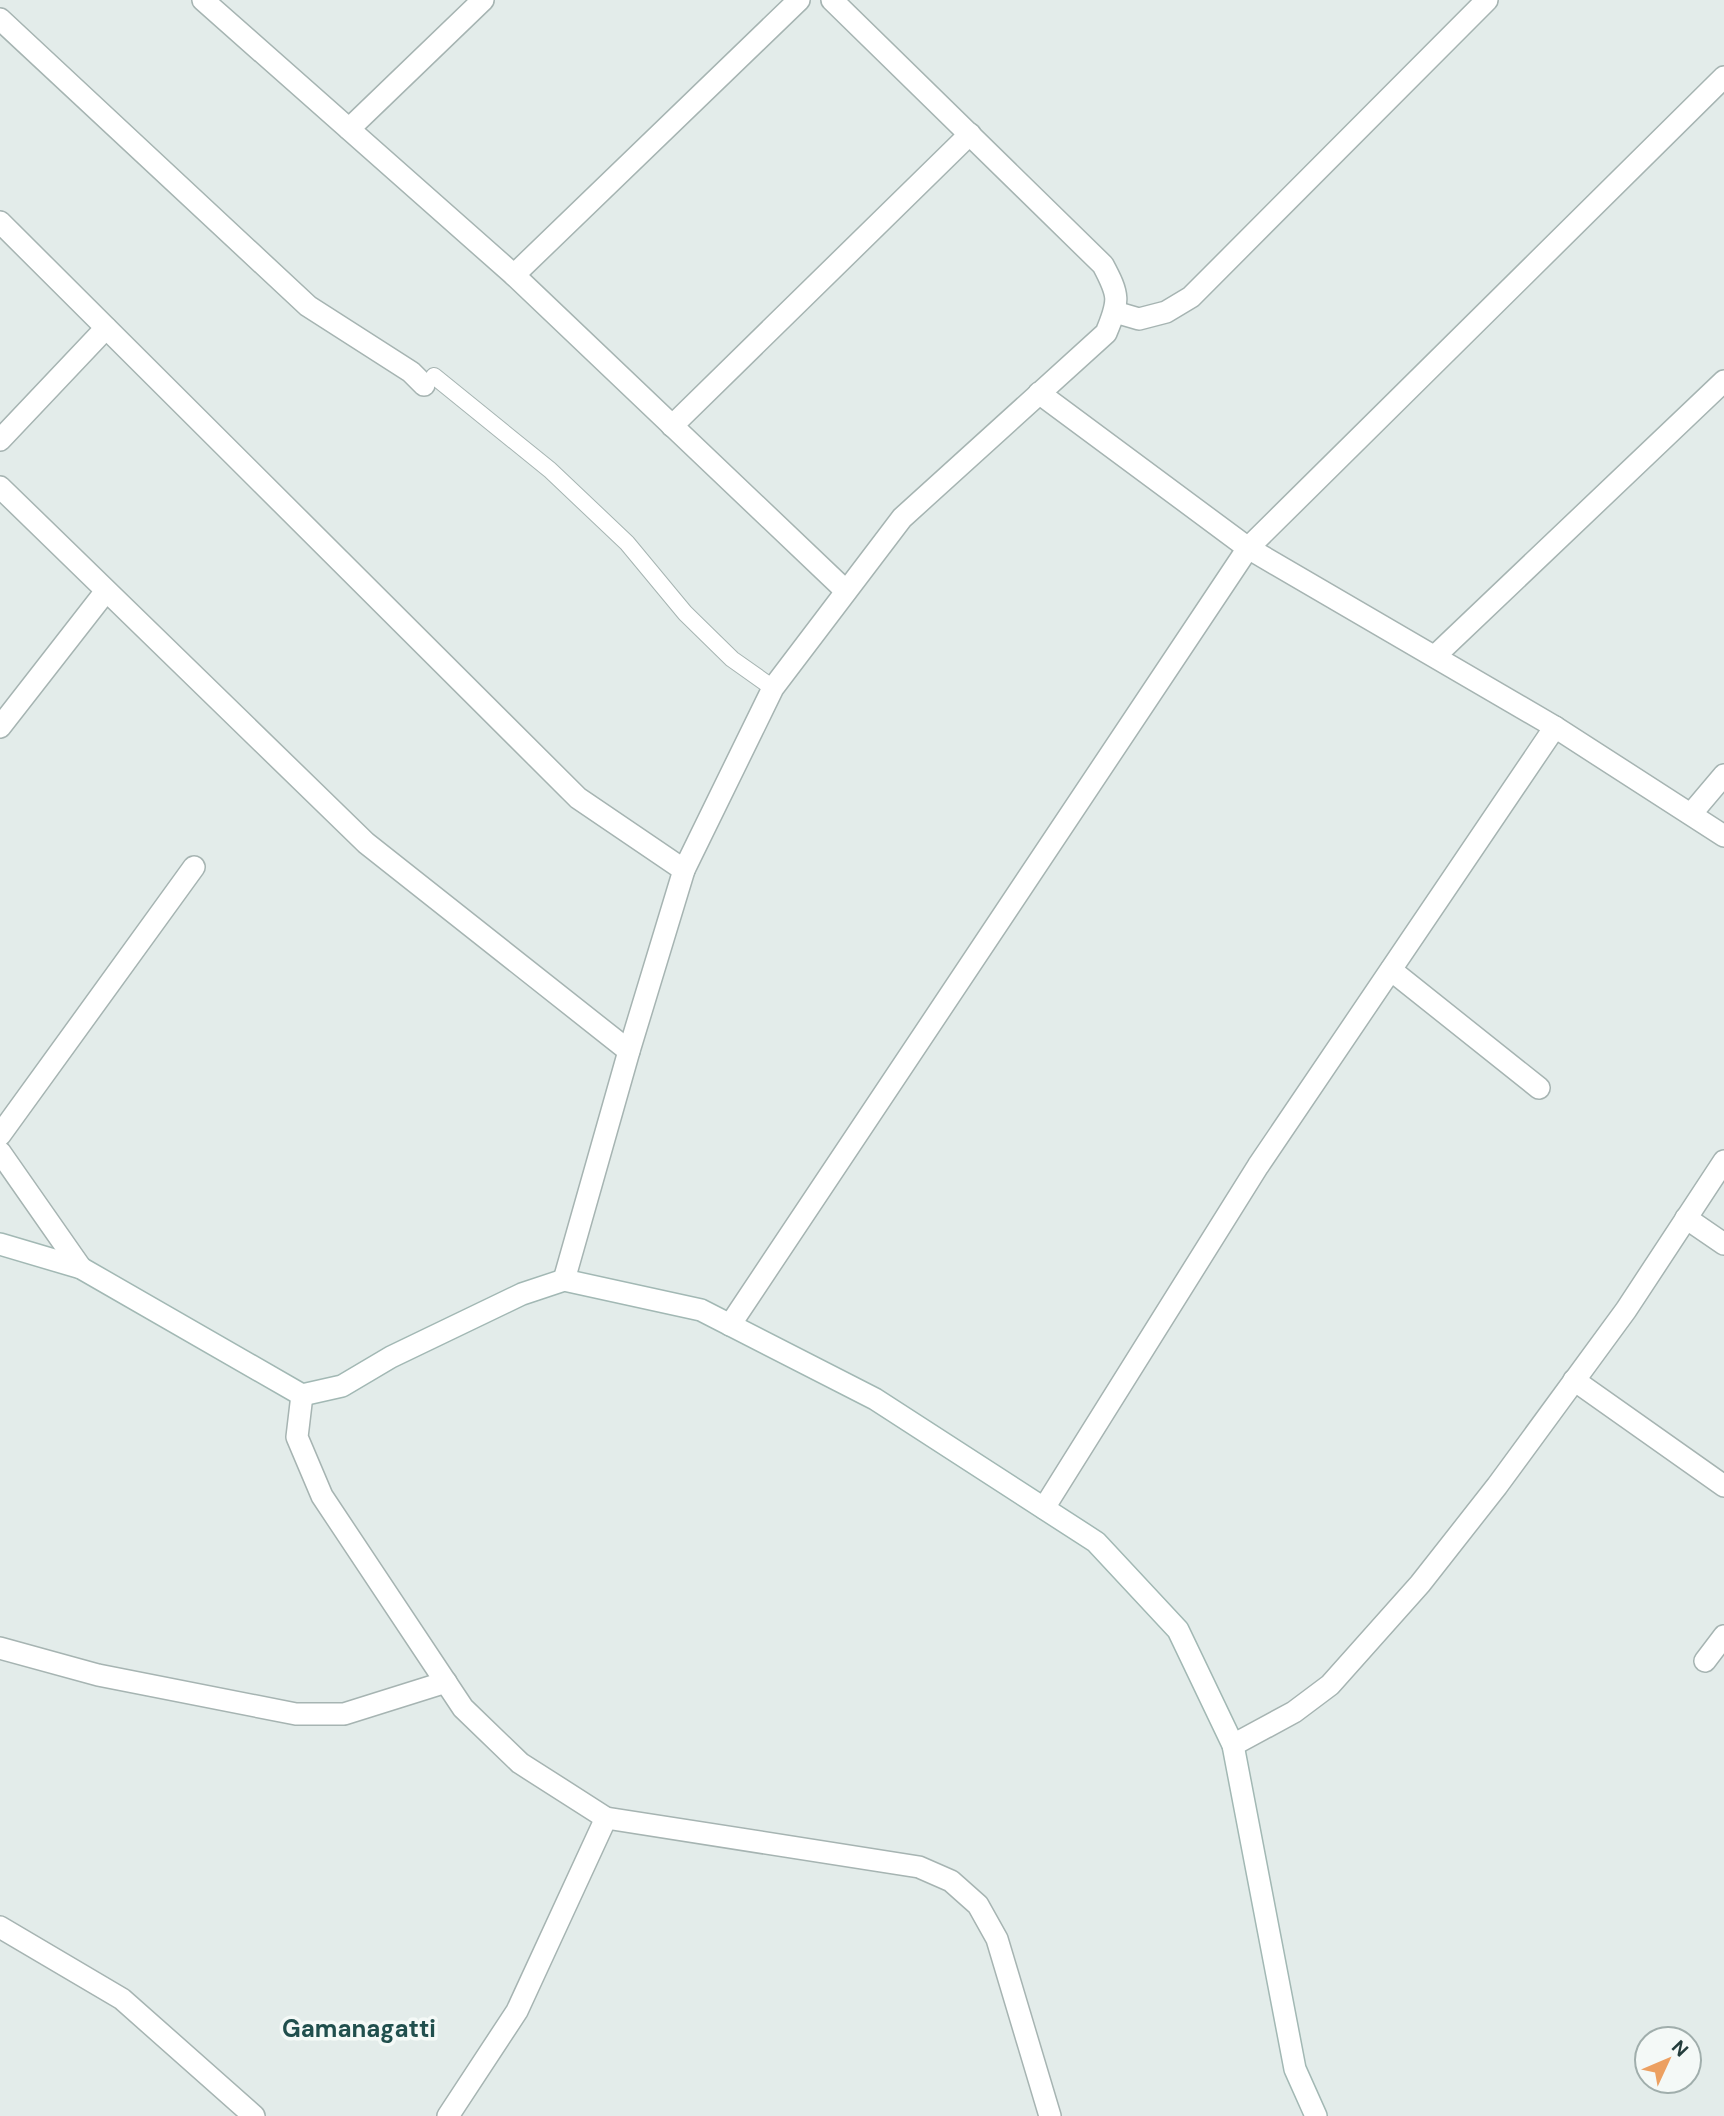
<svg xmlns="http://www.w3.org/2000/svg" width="1724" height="2116" font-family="'DM Sans',sans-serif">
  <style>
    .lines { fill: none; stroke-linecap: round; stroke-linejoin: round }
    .service-casing { stroke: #a6b4b2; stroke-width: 18 }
    .minor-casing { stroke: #a6b4b2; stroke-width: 24 }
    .secondary-casing { stroke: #a2b8b4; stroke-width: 24 }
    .service { stroke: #fff; stroke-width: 16 }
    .minor { stroke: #fff; stroke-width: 21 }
    .secondary { stroke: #fff; stroke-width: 21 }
    .labels { text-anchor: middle; stroke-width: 7; stroke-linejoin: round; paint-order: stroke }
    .quarter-label { font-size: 24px; font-weight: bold; fill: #204f4d; stroke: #f4f9f7 }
  </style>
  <rect width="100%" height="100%" fill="#e3ecea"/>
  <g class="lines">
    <defs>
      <polyline id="service" points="434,376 550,470 627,543 685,613 732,659 773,688"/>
      <g id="minor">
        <polyline points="203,0 514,275 846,591"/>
        <polyline points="0,19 308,306 411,372 424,385"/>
        <polyline points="349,129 483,0"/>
        <polyline points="0,222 578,798 684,870"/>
        <polyline points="514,275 799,0"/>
        <polyline points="1115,312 1139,319 1166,312 1191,297 1487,0"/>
        <polyline points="1039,393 1248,548 1555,727 1724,836"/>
        <polyline points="672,426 970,134"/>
        <polyline points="0,440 106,328"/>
        <polyline points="0,487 366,843 629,1051"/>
        <polyline points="1435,656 1724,381"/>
        <polyline points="0,727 106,591"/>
        <polyline points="1691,814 1724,775"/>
        <polyline points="1391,970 1539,1088"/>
        <polyline points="0,1135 194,867"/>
        <polyline points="0,1152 81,1268"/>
        <polyline points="1686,1218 1724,1244"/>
        <path d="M564,1280L629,1051L684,870L773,688L902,518L1106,333C1120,300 1119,295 1103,265L832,0"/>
        <polyline points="730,1325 1248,548 1724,77"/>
        <polyline points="1574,1380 1724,1486"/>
        <polyline points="302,1395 297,1437 322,1496 463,1708 520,1763 606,1818 919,1867 951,1881 978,1905 997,1939 1050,2116"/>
        <polyline points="1044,1508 1258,1166 1555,727"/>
        <polyline points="0,1648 98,1675 296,1714 344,1714 446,1682"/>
        <polyline points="1705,1661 1724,1636"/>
        <polyline points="1233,1745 1294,1712 1330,1685 1420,1584 1497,1486 1626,1310 1724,1161"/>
        <polyline points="0,1927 122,1999 254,2116"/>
        <polyline points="448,2116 517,2011 606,1818"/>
      </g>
      <polyline id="secondary" points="0,1244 81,1268 302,1395 342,1386 391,1357 522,1294 564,1280 701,1310 875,1399 1096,1542 1178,1630 1233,1745 1295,2069 1316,2116"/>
    </defs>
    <use href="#service" class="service-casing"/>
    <use href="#minor" class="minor-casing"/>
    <use href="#secondary" class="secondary-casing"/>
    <use href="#service" class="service"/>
    <use href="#minor" class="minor"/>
    <use href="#secondary" class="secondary"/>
  </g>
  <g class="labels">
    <g class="quarter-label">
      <text x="359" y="2037">Gamanagatti</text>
    </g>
  </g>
  <g transform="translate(1668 2060) rotate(46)"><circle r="33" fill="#f4f9f7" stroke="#a0aeac" stroke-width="2"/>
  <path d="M0-5L12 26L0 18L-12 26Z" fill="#eca061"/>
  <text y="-10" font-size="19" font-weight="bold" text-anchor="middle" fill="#233d3c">N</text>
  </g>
</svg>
